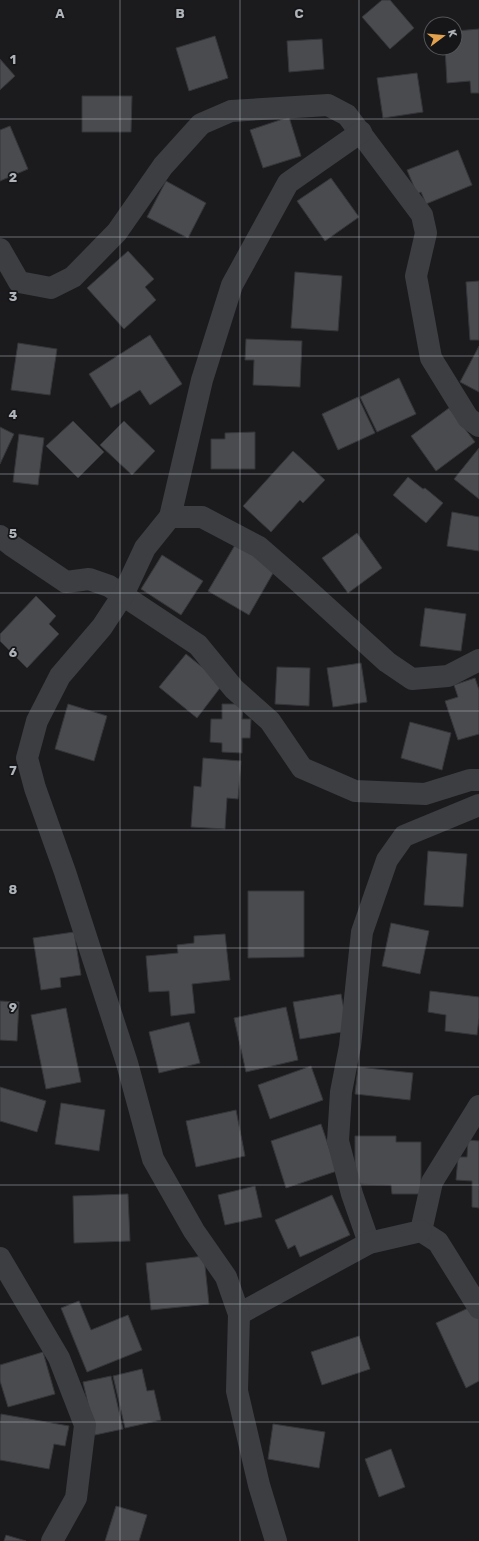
<svg xmlns="http://www.w3.org/2000/svg" width="479" height="1541" font-family="Rubik,sans-serif">
  <style>
    .building { fill: #4a4b4f; stroke: #353639 }
    .lines { fill: none; stroke-linecap: round; stroke-linejoin: round }
    .street { stroke: #3c3e42; stroke-width: 22 }
    .grid { fill: none; stroke: #afb4bb; stroke-width: 1; stroke-opacity: 0.55 }
    .grid-label { font-size: 13px; text-anchor: middle; font-weight: bold; fill: #afb4bb; stroke: #161618; stroke-width: 3.5; stroke-linejoin: round; paint-order: stroke }
  </style>
  <rect width="100%" height="100%" fill="#1b1b1d"/>
  <g class="building">
    <polygon points="382,0 390,0 414,28 390,49 362,17"/>
    <polygon points="479,29 479,93 471,93 470,81 447,83 445,48 455,48 455,31"/>
    <polygon points="215,36 228,78 189,91 176,48"/>
    <polygon points="322,39 324,69 289,72 287,41"/>
    <polygon points="0,59 15,76 0,90"/>
    <polygon points="417,73 423,112 383,118 377,78"/>
    <polygon points="82,96 132,96 131,132 82,132"/>
    <polygon points="289,117 301,156 263,168 250,130"/>
    <polygon points="10,126 28,169 0,181 0,130"/>
    <polygon points="458,150 472,185 426,204 421,192 417,194 407,170"/>
    <polygon points="331,178 359,217 325,241 297,201"/>
    <polygon points="166,181 206,203 188,238 147,217"/>
    <polygon points="128,251 154,279 145,287 156,300 124,329 87,288"/>
    <polygon points="295,272 342,276 338,331 291,328"/>
    <polygon points="479,281 479,340 470,340 466,282"/>
    <polygon points="150,335 182,384 150,405 140,390 111,408 89,374"/>
    <polygon points="246,339 302,341 300,387 253,385 254,360 245,360"/>
    <polygon points="18,343 57,349 50,395 11,390"/>
    <polygon points="479,346 479,392 460,382"/>
    <polygon points="399,378 416,414 377,432 360,397"/>
    <polygon points="358,397 375,433 338,450 322,414"/>
    <polygon points="449,408 475,442 436,471 411,436"/>
    <polygon points="73,421 104,452 78,478 46,446"/>
    <polygon points="124,421 155,451 132,475 100,445"/>
    <polygon points="0,427 14,434 0,464"/>
    <polygon points="255,432 255,469 211,469 211,439 225,439 225,433"/>
    <polygon points="19,434 44,438 38,485 13,482"/>
    <polygon points="479,448 479,499 454,479"/>
    <polygon points="293,451 325,480 303,503 300,500 271,532 243,506"/>
    <polygon points="408,477 423,489 425,488 443,503 426,523 393,495"/>
    <polygon points="452,512 479,517 479,551 447,546"/>
    <polygon points="357,533 382,568 348,593 322,558"/>
    <polygon points="235,545 276,568 249,615 208,591"/>
    <polygon points="162,555 203,581 181,615 141,589"/>
    <polygon points="36,596 56,616 49,624 59,634 27,668 0,641 0,634"/>
    <polygon points="425,608 466,614 461,651 420,646"/>
    <polygon points="186,654 223,684 197,718 159,687"/>
    <polygon points="361,663 367,702 333,707 327,668"/>
    <polygon points="277,667 310,668 309,706 275,704"/>
    <polygon points="475,678 479,690 479,734 458,740 445,701 458,697 454,685"/>
    <polygon points="68,704 107,716 94,761 55,749"/>
    <polygon points="222,704 243,704 242,719 251,719 250,738 242,738 242,753 222,752 222,743 210,742 211,719 222,719"/>
    <polygon points="410,722 451,733 442,770 401,758"/>
    <polygon points="203,758 241,761 238,799 227,798 225,829 191,827 194,786 201,787"/>
    <polygon points="428,851 467,854 463,907 424,905"/>
    <polygon points="248,891 304,891 304,957 248,958"/>
    <polygon points="391,923 429,931 420,974 382,966"/>
    <polygon points="74,932 81,975 60,978 61,987 41,990 33,938"/>
    <polygon points="225,934 230,980 192,984 195,1013 171,1016 169,991 149,992 146,956 178,953 177,945 194,943 194,936"/>
    <polygon points="430,991 479,997 479,1018 477,1035 445,1031 446,1015 428,1012"/>
    <polygon points="341,994 348,1031 300,1039 293,1002"/>
    <polygon points="0,1001 19,1002 17,1041 0,1040"/>
    <polygon points="286,1007 298,1060 246,1072 234,1018"/>
    <polygon points="66,1008 81,1082 46,1089 31,1015"/>
    <polygon points="189,1022 200,1063 159,1073 149,1032"/>
    <polygon points="311,1066 323,1100 270,1119 258,1085"/>
    <polygon points="358,1067 413,1073 410,1100 355,1094"/>
    <polygon points="0,1087 46,1101 37,1132 0,1121"/>
    <polygon points="61,1103 105,1110 99,1151 55,1144"/>
    <polygon points="236,1110 245,1156 196,1167 186,1121"/>
    <polygon points="321,1124 337,1171 286,1188 271,1141"/>
    <polygon points="355,1136 396,1136 396,1142 421,1142 421,1194 392,1194 391,1185 355,1184"/>
    <polygon points="468,1140 479,1141 479,1208 472,1207 472,1181 456,1180 458,1157 467,1157"/>
    <polygon points="255,1186 262,1217 225,1225 218,1195"/>
    <polygon points="128,1194 130,1241 74,1243 73,1196"/>
    <polygon points="332,1195 350,1235 300,1257 295,1245 288,1249 275,1220"/>
    <polygon points="204,1256 209,1304 151,1310 146,1263"/>
    <polygon points="79,1301 91,1330 128,1315 142,1350 87,1372 61,1308"/>
    <polygon points="475,1305 479,1313 479,1381 466,1388 436,1323"/>
    <polygon points="359,1336 370,1369 322,1385 311,1352"/>
    <polygon points="43,1352 55,1394 8,1407 0,1381 0,1365"/>
    <polygon points="142,1369 147,1391 154,1390 161,1420 125,1428 113,1376"/>
    <polygon points="111,1376 123,1429 95,1435 83,1382"/>
    <polygon points="1,1414 69,1426 65,1446 54,1444 49,1469 0,1460 0,1422"/>
    <polygon points="273,1424 325,1432 319,1468 268,1459"/>
    <polygon points="391,1449 405,1487 379,1497 365,1459"/>
    <polygon points="116,1506 147,1515 139,1541 105,1541"/>
    <polygon points="6,1535 26,1541 4,1541"/>
  </g>
  <g class="lines">
    <g class="street">
      <polyline points="0,249 19,282 51,288 73,277 117,232 163,166 201,124 231,111 328,105 347,115 422,215 426,233 416,276 431,358 468,418 479,426"/>
      <polyline points="170,517 202,380 232,285 288,183 361,132"/>
      <polyline points="0,536 11,545 66,582 89,579 109,586 198,645 234,689 270,721 302,768 355,791 425,794 470,780 479,780"/>
      <polyline points="479,1106 432,1182 421,1231 438,1242 479,1308"/>
      <polyline points="369,1243 352,1194 338,1141 341,1092 350,1046 362,932 387,860 404,836 479,805"/>
      <polyline points="0,1258 59,1358 85,1425 76,1498 52,1541"/>
      <polyline points="239,1314 369,1243 421,1231"/>
      <polyline points="276,1541 259,1485 237,1391 239,1314 226,1277 194,1231 153,1159 127,1063 65,872 35,788 27,758 37,721 60,676 102,627 123,595 145,548 170,517 202,517 259,547 299,582 387,662 412,679 448,676 479,660"/>
    </g>
  </g>
  <path class="grid" d="M120,0V1541M240,0V1541M359,0V1541M0,119H479M0,237H479M0,356H479M0,474H479M0,593H479M0,711H479M0,830H479M0,948H479M0,1067H479M0,1185H479M0,1304H479M0,1422H479"/>
  <g class="grid-label">
    <text x="60" y="18">A</text>
    <text x="180" y="18">B</text>
    <text x="299" y="18">C</text>
    <text x="13" y="64">1</text>
    <text x="13" y="182">2</text>
    <text x="13" y="301">3</text>
    <text x="13" y="419">4</text>
    <text x="13" y="538">5</text>
    <text x="13" y="657">6</text>
    <text x="13" y="775">7</text>
    <text x="13" y="894">8</text>
    <text x="13" y="1012">9</text>
  </g>
  <g transform="translate(443 36) rotate(74)"><circle r="19" fill="#161618" stroke="#535559"/>
  <path d="M0-3L7 15L0 10L-7 15Z" fill="#e2a14e"/>
  <text y="-6" font-size="11" font-weight="bold" text-anchor="middle" fill="#afb4bb">K</text>
  </g>
</svg>
